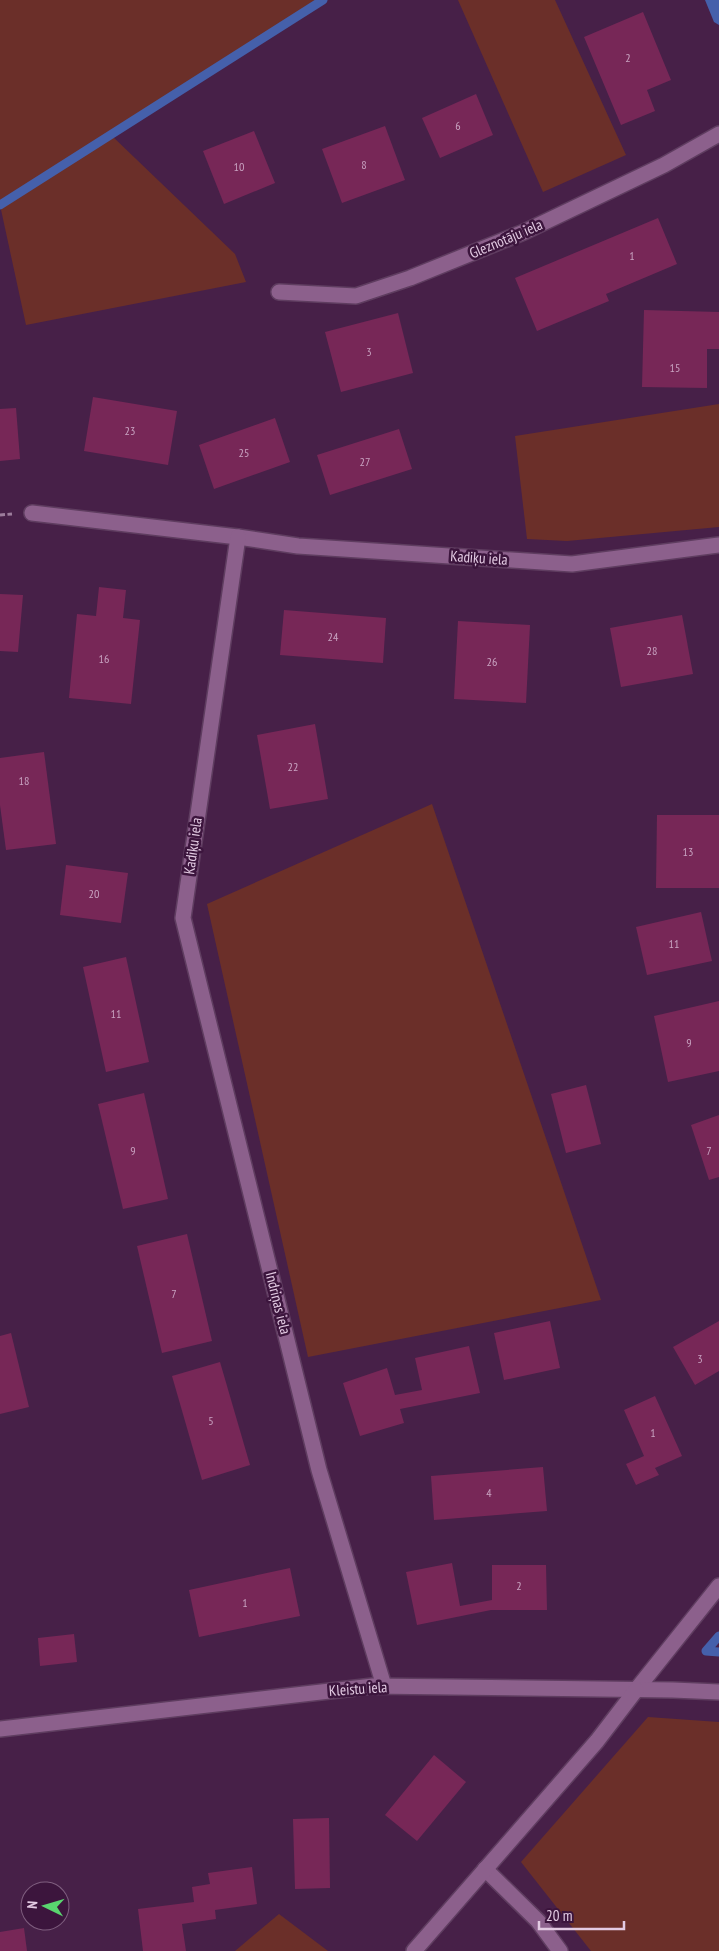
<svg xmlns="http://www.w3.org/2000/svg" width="719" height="1951" font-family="'PT Sans Narrow',sans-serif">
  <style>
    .green { fill: #6b2f29 }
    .water { fill: #4560ab }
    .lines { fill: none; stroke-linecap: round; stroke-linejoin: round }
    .stream { stroke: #4560ab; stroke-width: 9 }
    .building { fill: #772757 }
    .minor-casing { stroke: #5f3d60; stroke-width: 18 }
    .tertiary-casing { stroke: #5f3d60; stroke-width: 18 }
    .path { stroke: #9c7d9c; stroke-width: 3; stroke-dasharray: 5 2.5; stroke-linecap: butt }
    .minor { stroke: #8c608c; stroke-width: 15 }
    .tertiary { stroke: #8c608c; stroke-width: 15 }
    .labels { text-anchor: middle; stroke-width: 5; stroke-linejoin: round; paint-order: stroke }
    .number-label { font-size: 12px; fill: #c8a2c0 }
    .street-label { font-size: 15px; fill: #e3cbe3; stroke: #3c153d }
  </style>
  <rect width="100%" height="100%" fill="#472048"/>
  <g class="green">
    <polygon points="0,0 323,0 111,135 235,254 246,282 26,325 0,205"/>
    <polygon points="458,0 555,0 626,155 543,192"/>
    <polygon points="719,404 719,527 567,541 527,539 515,436"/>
    <polygon points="432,804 601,1300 308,1357 207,904"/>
    <polygon points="648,1717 719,1722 719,1951 591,1951 521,1862"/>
    <polygon points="279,1914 328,1951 235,1951"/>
  </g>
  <polygon class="water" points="705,0 719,0 719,25 714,22"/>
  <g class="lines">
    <g class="stream">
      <polyline points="0,205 323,0"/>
      <polyline points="719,1636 706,1651 719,1652"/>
    </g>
  </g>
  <g class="building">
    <polygon points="643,12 671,80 647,90 655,111 621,125 584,37"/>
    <polygon points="476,94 493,135 440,158 422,118"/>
    <polygon points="385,126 405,180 342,203 322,149"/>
    <polygon points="254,131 275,183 224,204 203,151"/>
    <polygon points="658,218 677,264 606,294 609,301 537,331 515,278"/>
    <polygon points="644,310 719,312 719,349 707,349 707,388 642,387"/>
    <polygon points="398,313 413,373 341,392 325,332"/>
    <polygon points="93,397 177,411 168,465 84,451"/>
    <polygon points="16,408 20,459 0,461 0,409"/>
    <polygon points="275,418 290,462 214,489 199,445"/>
    <polygon points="399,429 412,469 330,495 317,455"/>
    <polygon points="99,587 126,590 123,618 140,620 131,704 69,698 77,614 96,616"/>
    <polygon points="0,594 23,595 18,652 0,651"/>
    <polygon points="284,610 386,618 383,663 280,655"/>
    <polygon points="682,615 693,674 621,687 610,628"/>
    <polygon points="458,621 530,625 526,703 454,699"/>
    <polygon points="315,724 328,799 270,809 257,735"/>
    <polygon points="44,752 56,844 6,850 0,805 0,758"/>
    <polygon points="657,815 719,815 719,888 656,888"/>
    <polygon points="66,865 128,873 121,923 60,915"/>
    <polygon points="701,912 712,961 647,975 636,927"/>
    <polygon points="126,957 149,1062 106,1072 83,967"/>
    <polygon points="719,1001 719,1071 668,1082 654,1016"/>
    <polygon points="586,1085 601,1144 566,1153 551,1094"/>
    <polygon points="144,1093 168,1199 123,1209 98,1104"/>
    <polygon points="719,1115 719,1177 709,1180 691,1125"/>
    <polygon points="187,1234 212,1341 162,1353 137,1246"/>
    <polygon points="550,1321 560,1368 504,1380 494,1333"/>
    <polygon points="719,1321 719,1371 695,1385 673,1347"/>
    <polygon points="11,1333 29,1407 0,1414 0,1336"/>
    <polygon points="469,1346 480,1393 400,1409 404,1423 360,1436 343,1383 387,1368 395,1395 422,1390 415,1358"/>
    <polygon points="220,1362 250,1465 202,1480 172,1376"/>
    <polygon points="655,1396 682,1456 655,1468 659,1475 636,1485 626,1464 644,1456 624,1410"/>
    <polygon points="543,1467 547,1511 434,1520 431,1476"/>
    <polygon points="452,1563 460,1606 492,1600 492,1565 546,1565 547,1610 491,1610 417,1625 406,1572"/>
    <polygon points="290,1568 300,1616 199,1637 189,1590"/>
    <polygon points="74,1634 77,1662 40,1666 38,1638"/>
    <polygon points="434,1755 466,1782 417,1841 385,1815"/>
    <polygon points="329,1818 330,1888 295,1889 293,1819"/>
    <polygon points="252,1867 257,1904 215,1910 216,1919 182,1924 186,1951 143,1951 138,1909 194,1902 192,1887 210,1884 208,1873"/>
    <polygon points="24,1928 27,1951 0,1951 0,1932"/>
  </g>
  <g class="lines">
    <defs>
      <g id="minor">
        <polyline points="279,292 356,296 410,278 524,232 664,165 719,134"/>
        <polyline points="32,513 238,537 298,546 572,564 719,545"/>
        <polyline points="238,537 183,918 319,1470 384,1686"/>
        <polyline points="636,1690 719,1586"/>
        <polyline points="485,1869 538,1921 560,1951"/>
      </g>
      <g id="tertiary">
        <polyline points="0,1729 373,1686 673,1690 719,1692"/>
        <polyline points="414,1951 597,1741 636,1690"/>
      </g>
    </defs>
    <use href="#minor" class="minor-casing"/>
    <use href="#tertiary" class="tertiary-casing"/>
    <polyline class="path" points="0,515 12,514"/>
    <use href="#minor" class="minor"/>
    <use href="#tertiary" class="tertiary"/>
  </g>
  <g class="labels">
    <g class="number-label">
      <text x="628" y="62">2</text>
      <text x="458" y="130">6</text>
      <text x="364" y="169">8</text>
      <text x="239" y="171">10</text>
      <text x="632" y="260">1</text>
      <text x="369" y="356">3</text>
      <text x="675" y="372">15</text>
      <text x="130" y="435">23</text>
      <text x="244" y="457">25</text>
      <text x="365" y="466">27</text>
      <text x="333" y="641">24</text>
      <text x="652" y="655">28</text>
      <text x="104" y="663">16</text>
      <text x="492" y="666">26</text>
      <text x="293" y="771">22</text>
      <text x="24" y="785">18</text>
      <text x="688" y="856">13</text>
      <text x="94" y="898">20</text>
      <text x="674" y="948">11</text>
      <text x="116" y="1018">11</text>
      <text x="689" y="1047">9</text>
      <text x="133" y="1155">9</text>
      <text x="709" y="1155">7</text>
      <text x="174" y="1298">7</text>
      <text x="700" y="1363">3</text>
      <text x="211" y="1425">5</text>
      <text x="653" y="1437">1</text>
      <text x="489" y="1497">4</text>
      <text x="519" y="1590">2</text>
      <text x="245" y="1607">1</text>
    </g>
    <g class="street-label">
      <text transform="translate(506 239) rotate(-23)" y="5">Gleznotāju iela</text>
      <text transform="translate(479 558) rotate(4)" y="5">Kadiķu iela</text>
      <text transform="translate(193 846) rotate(-82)" y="5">Kadiķu iela</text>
      <text transform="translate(278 1303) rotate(76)" y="5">Indriņas iela</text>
      <text transform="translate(358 1689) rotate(-4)" y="5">Kleistu iela</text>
    </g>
  </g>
  <g transform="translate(45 1906) rotate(275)"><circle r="24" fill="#3c153d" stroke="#7f5e7f"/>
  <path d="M0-4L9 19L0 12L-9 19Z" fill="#59d56f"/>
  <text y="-8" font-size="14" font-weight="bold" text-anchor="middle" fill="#e3cbe3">N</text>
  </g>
  <path d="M539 1921v8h85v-8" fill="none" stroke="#e3cbe3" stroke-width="2.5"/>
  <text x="546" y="1921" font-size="15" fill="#e3cbe3" stroke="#3c153d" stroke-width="4" paint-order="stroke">20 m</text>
</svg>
